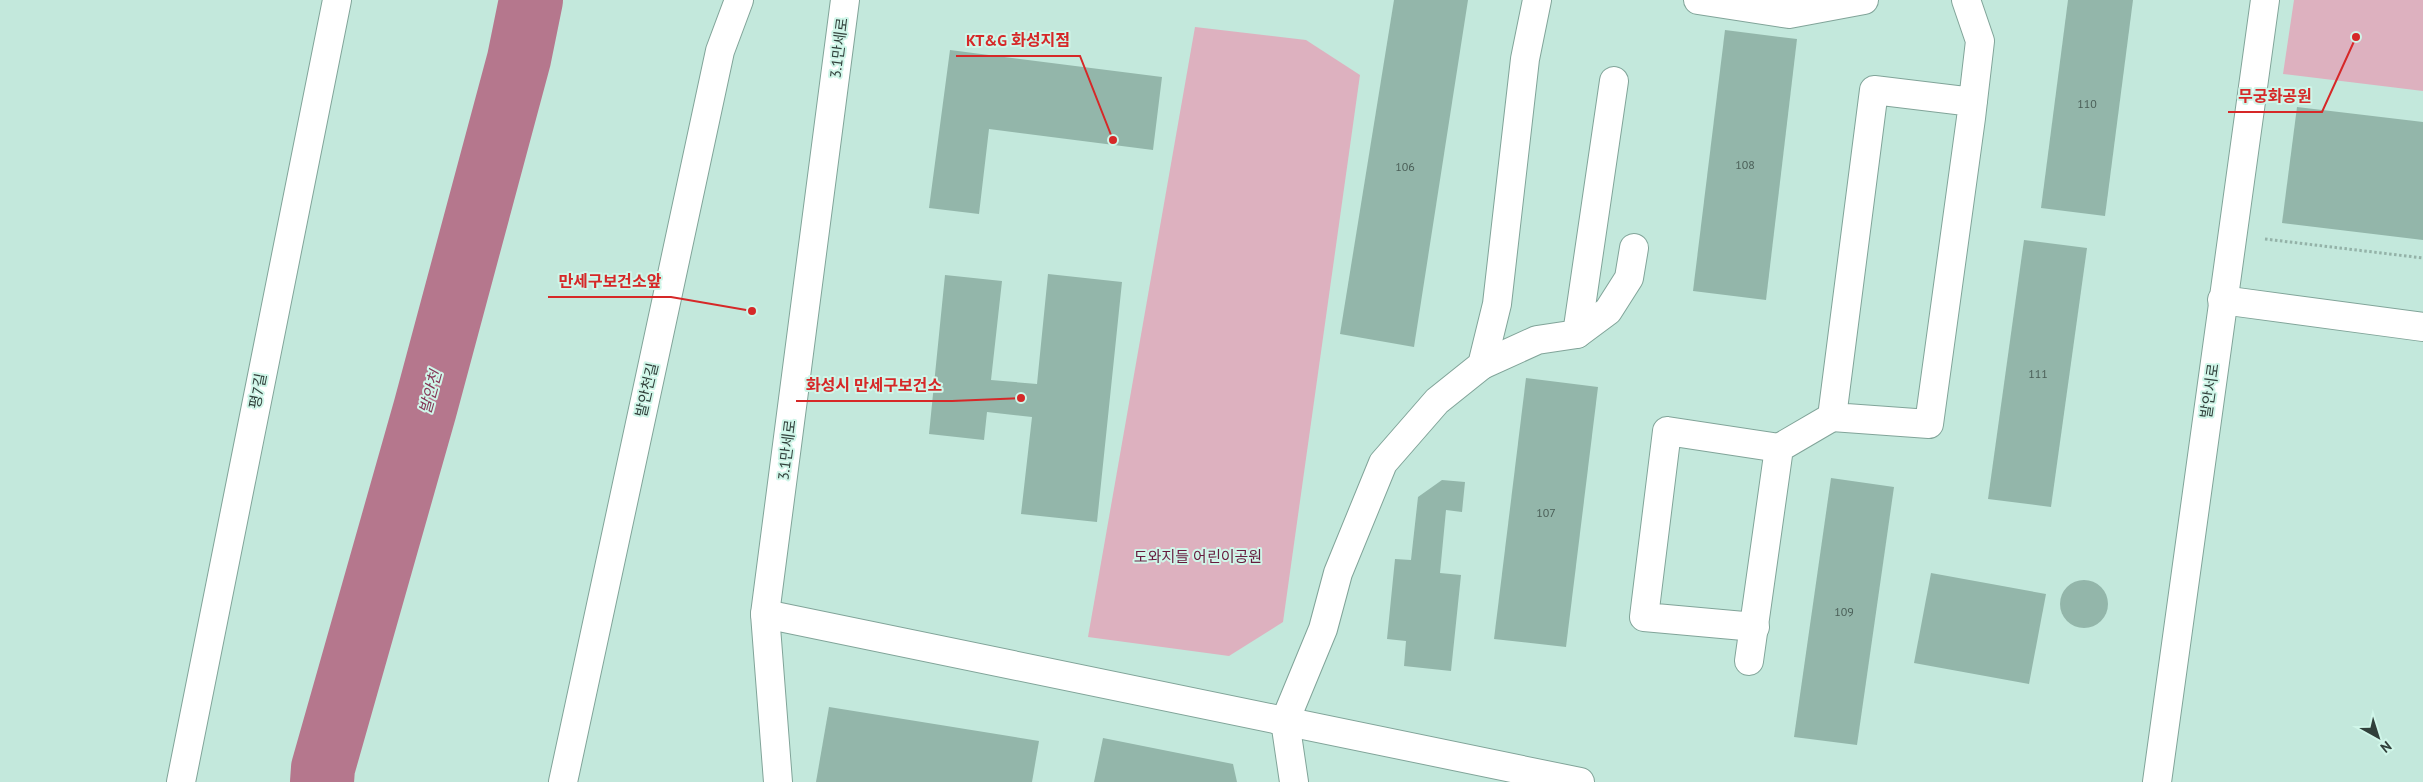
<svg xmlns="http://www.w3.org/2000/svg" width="2423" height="782" font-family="'PT Sans','Noto Sans KR',sans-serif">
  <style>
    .green { fill: #ddb1bf }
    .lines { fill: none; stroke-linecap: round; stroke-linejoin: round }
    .river { stroke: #b5778d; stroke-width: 64 }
    .building { fill: #93b6aa }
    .minor-casing { stroke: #81a499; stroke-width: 30 }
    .tertiary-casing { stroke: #81a499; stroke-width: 30 }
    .primary-casing { stroke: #81a499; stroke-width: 30 }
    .path { stroke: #94b2a8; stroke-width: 3; stroke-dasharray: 2.5 2.5; stroke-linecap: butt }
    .minor { stroke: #fff; stroke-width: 28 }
    .tertiary { stroke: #fff; stroke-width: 28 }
    .primary { stroke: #fff; stroke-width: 28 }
    .labels { text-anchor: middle; stroke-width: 4; stroke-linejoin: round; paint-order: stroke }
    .number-label { font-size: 12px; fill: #4a5e57 }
    .street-label { font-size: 15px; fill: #31403b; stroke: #d0f6e9 }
    .park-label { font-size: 15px; fill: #661b3d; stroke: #d0f6e9 }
    .water-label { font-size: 16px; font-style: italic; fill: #853757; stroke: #d0f6e9 }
    .leader { fill: none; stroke: #d62828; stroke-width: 2 }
    .callout-dot { fill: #d62828; stroke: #d0f6e9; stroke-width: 2 }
    .callout-label { font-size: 16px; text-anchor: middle; font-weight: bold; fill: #d62828; stroke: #d0f6e9; stroke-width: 4; stroke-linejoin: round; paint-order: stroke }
  </style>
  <rect width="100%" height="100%" fill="#c3e8dc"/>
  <g class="green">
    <polygon points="2294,0 2423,0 2423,91 2283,74"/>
    <polygon points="1195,27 1306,40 1360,75 1283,622 1229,656 1088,637"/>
  </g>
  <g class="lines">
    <polyline class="river" points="322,782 323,768 425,409 519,59 531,0"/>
  </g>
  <g class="building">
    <polygon points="1394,0 1468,0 1414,347 1340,334"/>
    <polygon points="2068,0 2133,0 2105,216 2041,208"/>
    <polygon points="1725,30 1797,39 1766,300 1693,291"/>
    <polygon points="950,50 1162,77 1153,150 989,129 979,214 929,208"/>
    <polygon points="2297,107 2423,122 2423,240 2282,223"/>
    <polygon points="2024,240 2087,248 2051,507 1988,499"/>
    <polygon points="1048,274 1122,282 1097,522 1021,514 1032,417 987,412 984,440 929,434 945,275 1002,281 991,380 1037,384"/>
    <polygon points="1526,378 1598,387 1566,647 1494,639"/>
    <polygon points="1831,478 1894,487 1857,745 1794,737"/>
    <polygon points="1442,480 1465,482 1462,512 1446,510 1440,573 1461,575 1451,671 1404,666 1406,641 1387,639 1395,559 1411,560 1418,497"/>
    <polygon points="1931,573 2046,594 2029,684 1914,663"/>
    <circle cx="2084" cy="604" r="24"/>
    <polygon points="829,707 1039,741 1032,782 816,782"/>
    <polygon points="1103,738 1233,764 1237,782 1094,782"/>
  </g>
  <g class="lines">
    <defs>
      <g id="minor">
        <polyline points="1698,0 1789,14 1864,0"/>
        <polyline points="1966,0 1980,41 1971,118 1929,424 1832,417 1874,90 1973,102"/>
        <polyline points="2222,300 2423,327"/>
        <polyline points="1577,334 1614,81"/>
        <polyline points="1482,365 1537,340 1577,334 1608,311 1629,278 1634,248"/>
        <polyline points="765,614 1580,782"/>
        <polyline points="1755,627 1644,617 1667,431 1779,448"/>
        <polyline points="1749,661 1779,448 1832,417"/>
        <polyline points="181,782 337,0"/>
        <polyline points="563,782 720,51 739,0"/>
        <polyline points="1294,782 1285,721 1323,629 1338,573 1383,463 1437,401 1482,365 1497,304 1525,59 1537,0"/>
      </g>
      <polyline id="tertiary" points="2157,782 2265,0"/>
      <polyline id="primary" points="778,782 765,614 845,0"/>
    </defs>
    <use href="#minor" class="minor-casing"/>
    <use href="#tertiary" class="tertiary-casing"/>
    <use href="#primary" class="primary-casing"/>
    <polyline class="path" points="2265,239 2423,258"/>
    <use href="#minor" class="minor"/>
    <use href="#tertiary" class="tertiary"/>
    <use href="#primary" class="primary"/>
  </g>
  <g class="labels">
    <g class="number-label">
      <text x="2087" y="108">110</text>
      <text x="1745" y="169">108</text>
      <text x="1405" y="171">106</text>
      <text x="2038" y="378">111</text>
      <text x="1546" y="517">107</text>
      <text x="1844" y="616">109</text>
    </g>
    <g class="street-label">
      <text transform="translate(839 48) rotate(-83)" y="5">3.1만세로</text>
      <text transform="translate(647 390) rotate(-77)" y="5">발안천길</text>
      <text transform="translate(258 391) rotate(-79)" y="5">평7길</text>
      <text transform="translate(2210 391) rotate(-82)" y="5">발안서로</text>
      <text transform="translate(787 450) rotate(-83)" y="5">3.1만세로</text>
    </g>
    <g class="park-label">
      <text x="1198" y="562">도와지들 어린이공원</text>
    </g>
    <g class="water-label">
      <text transform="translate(430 392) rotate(-75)" y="6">발안천</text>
    </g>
  </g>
  <path class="leader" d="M1113 140L1080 56H956M2356 37L2322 112H2228M752 311L671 297H548M1021 398L952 401H796"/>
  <g class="callout-dot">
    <circle cx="1113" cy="140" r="5"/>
    <circle cx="2356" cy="37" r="5"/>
    <circle cx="752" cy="311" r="5"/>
    <circle cx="1021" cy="398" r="5"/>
  </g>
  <g class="callout-label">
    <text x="1018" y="46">KT&amp;G 화성지점</text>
    <text x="2275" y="102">무궁화공원</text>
    <text x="610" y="287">만세구보건소앞</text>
    <text x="874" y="391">화성시 만세구보건소</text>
  </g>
  <g transform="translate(2378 737) rotate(141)" stroke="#d0f6e9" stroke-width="4" paint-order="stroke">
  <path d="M0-4L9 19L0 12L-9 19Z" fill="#31403b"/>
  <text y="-8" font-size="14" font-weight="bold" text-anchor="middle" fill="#31403b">N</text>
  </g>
</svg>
